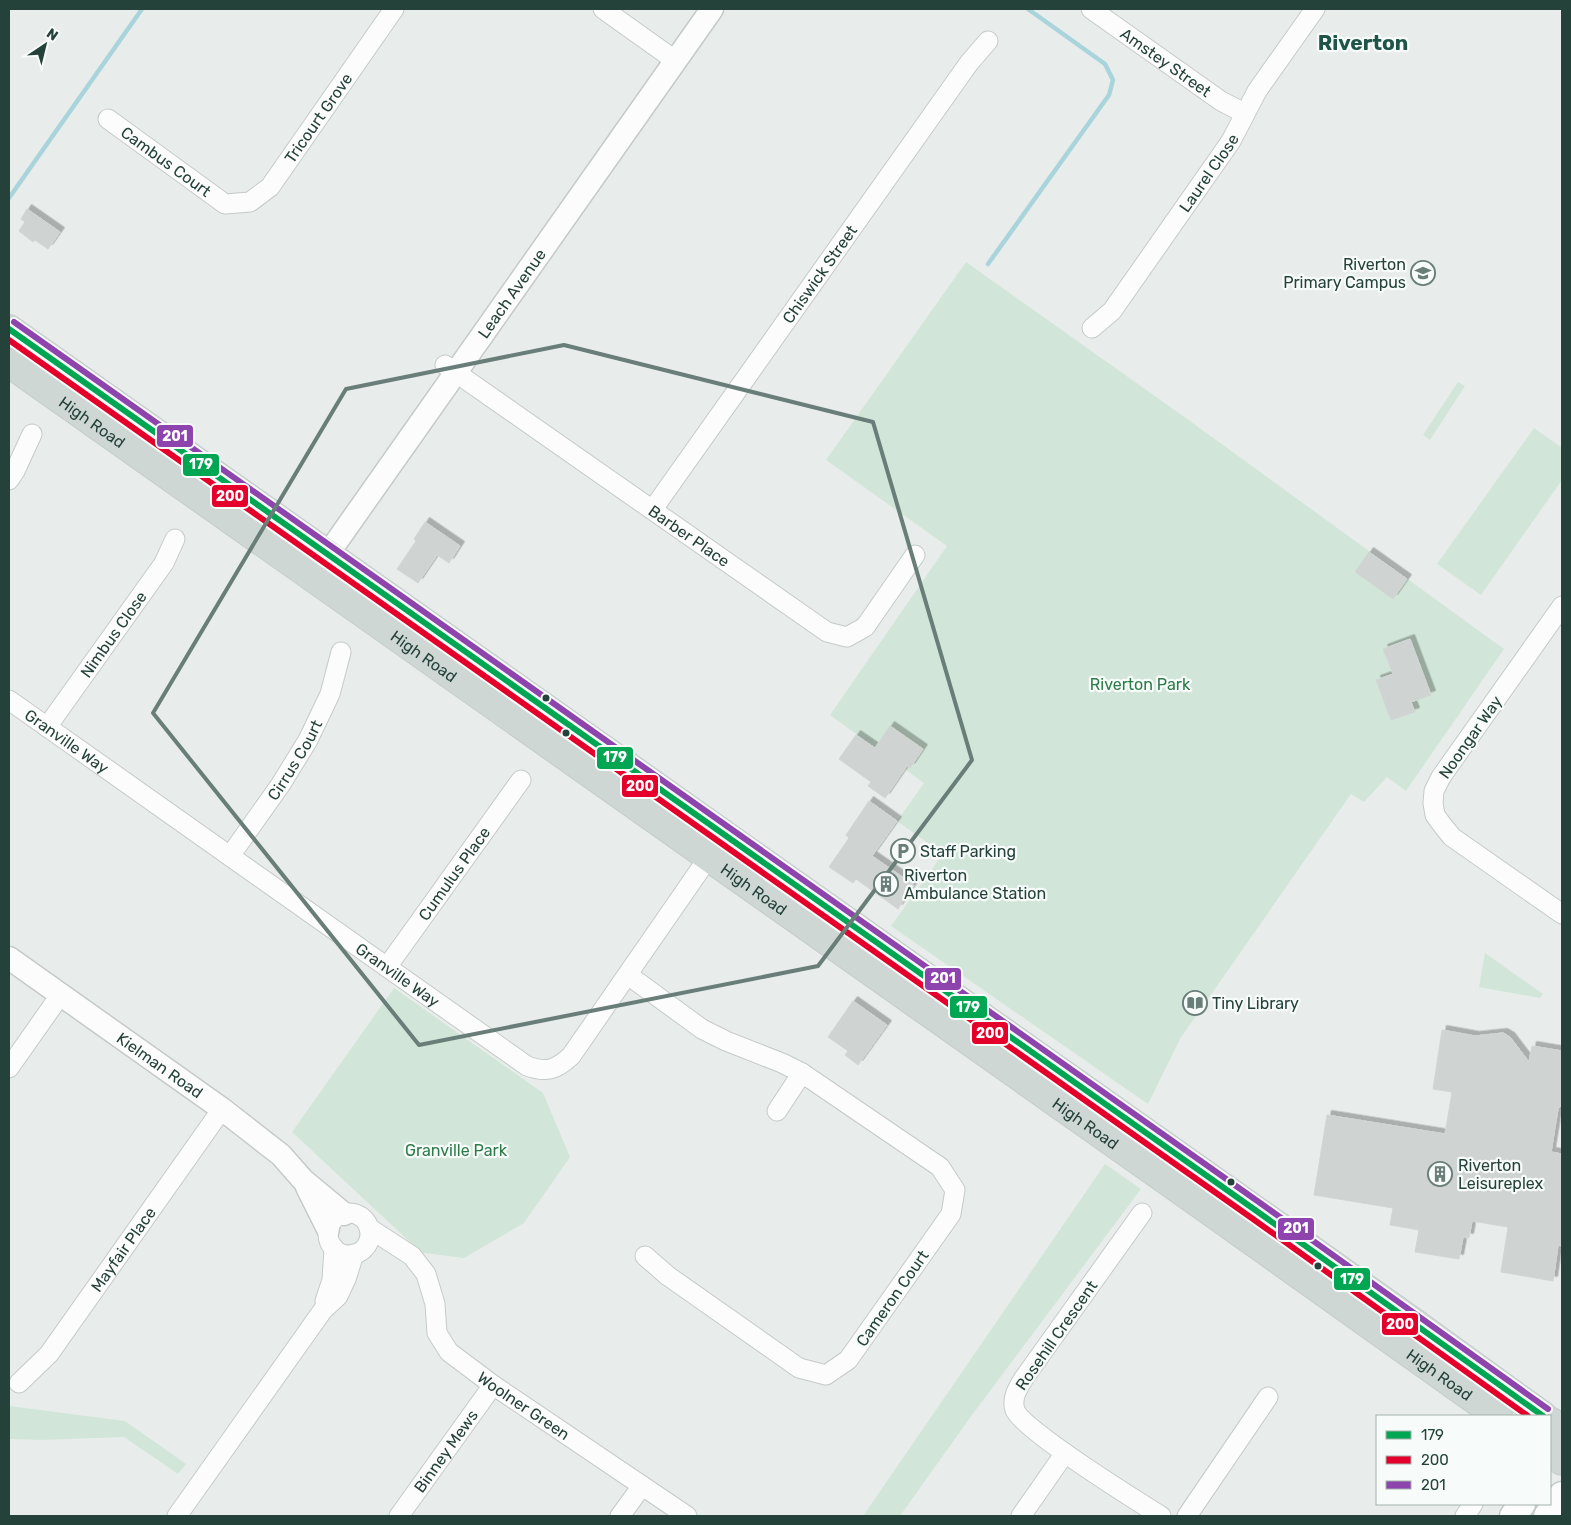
<svg xmlns="http://www.w3.org/2000/svg" width="1571" height="1525" font-family="Rubik,sans-serif">
  <style>
    .green { fill: #d1e6d8 }
    .lines { fill: none; stroke-linecap: round; stroke-linejoin: round }
    .stream { stroke: #a9d4db; stroke-width: 4.5 }
    .building { fill: #cfd4d2; stroke: #d1d6d4; filter: url(#shadow) }
    .minor-casing { stroke: #c5cac8; stroke-width: 21 }
    .tertiary-casing { stroke: #c5cac8; stroke-width: 25 }
    .secondary-casing { stroke: #c3cbc8; stroke-width: 29 }
    .primary-casing { stroke: #c3ccc9; stroke-width: 30 }
    .minor { stroke: #fcfcfc; stroke-width: 19 }
    .tertiary { stroke: #fcfcfc; stroke-width: 22 }
    .secondary { stroke: #fcfcfc; stroke-width: 26 }
    .primary { stroke: #cfd7d5; stroke-width: 28 }
    .bus-1-casing { stroke: #f7fbf9; stroke-width: 10 }
    .bus-2-casing { stroke: #f7fbf9; stroke-width: 10 }
    .bus-3-casing { stroke: #f7fbf9; stroke-width: 10 }
    .bus-1 { stroke: #00a651; stroke-width: 6 }
    .bus-2 { stroke: #e4002b; stroke-width: 6 }
    .bus-3 { stroke: #8e44ad; stroke-width: 6 }
    .marked { fill: none; stroke: #697e78; stroke-width: 4; stroke-linejoin: round }
    .bus-dot { fill: #24423a; stroke: #f7fbf9; stroke-width: 2 }
    .labels { text-anchor: middle; stroke-width: 4.5; stroke-linejoin: round; paint-order: stroke }
    .street-label { font-size: 16px; fill: #24423a; stroke: #f7fbf9 }
    .poi-label { font-size: 16px; fill: #24423a; stroke: #f7fbf9; text-anchor: start }
    .park-label { font-size: 16px; fill: #2d7a4b; stroke: #f7fbf9 }
    .district-label { font-size: 21px; font-weight: bold; fill: #1f5548; stroke: #f7fbf9 }
    .line-badge { stroke: #f7fbf9; stroke-width: 2 }
    .badge-label { font-size: 14px; text-anchor: middle; font-weight: bold; fill: #fff }
  </style>
  <defs>
    <filter id="shadow"><feDropShadow dx="4.5" dy="-4.5" stdDeviation="0" flood-color="#0004"/></filter>
  </defs>
  <rect width="100%" height="100%" fill="#e8edeb"/>
  <g class="green">
    <polygon points="966,262 1183,416 1504,649 1406,791 1387,777 1364,802 1351,794 1180,1039 1148,1104 891,926 943,854 897,821 924,783 830,715 947,546 826,460"/>
    <polygon points="1458,382 1465,386 1430,440 1423,435"/>
    <polygon points="1534,428 1562,448 1562,480 1481,595 1437,564"/>
    <polygon points="1485,953 1543,994 1540,998 1479,987"/>
    <polygon points="394,988 543,1093 570,1157 524,1223 464,1258 424,1253 410,1242 292,1132"/>
    <polygon points="1105,1164 1141,1189 972,1415 900,1516 863,1516"/>
    <polygon points="9,1406 125,1421 186,1464 178,1474 124,1437 41,1440 9,1439"/>
  </g>
  <g class="lines">
    <g class="stream">
      <polyline points="9,198 142,9"/>
      <polyline points="988,264 1109,95 1113,80 1105,64 1028,9"/>
    </g>
  </g>
  <g class="building">
    <polygon points="27,209 60,232 48,249 35,240 33,242 19,231 25,222 21,219"/>
    <polygon points="425,522 460,546 449,563 437,555 418,583 397,569 416,541 414,539"/>
    <polygon points="1369,552 1407,579 1393,599 1355,572"/>
    <polygon points="1410,639 1431,695 1411,702 1415,712 1391,720 1376,680 1393,674 1383,649"/>
    <polygon points="890,726 923,749 910,768 907,766 885,798 868,786 871,782 839,759 856,735 875,748"/>
    <polygon points="869,801 897,821 872,856 914,885 898,909 856,879 853,883 829,867 849,838 846,835"/>
    <polygon points="853,1001 887,1025 858,1065 845,1055 848,1051 828,1037"/>
    <polygon points="1442,1030 1475,1036 1503,1033 1510,1037 1529,1062 1532,1046 1562,1051 1562,1105 1558,1109 1551,1152 1562,1154 1562,1246 1558,1245 1553,1281 1501,1272 1508,1227 1472,1221 1469,1238 1463,1237 1459,1259 1415,1252 1419,1230 1390,1225 1393,1208 1314,1195 1327,1115 1445,1134 1452,1092 1433,1089"/>
  </g>
  <g class="lines">
    <defs>
      <g id="minor">
        <polyline points="603,9 676,61"/>
        <path id="s1" d="M1091,9L1221,101L1244,113"/>
        <path id="s2" d="M108,119L225,204L250,202L270,187L394,9"/>
        <path id="s3" d="M1092,328L1112,311L1231,141L1257,91L1315,9"/>
        <path id="s4" d="M445,365L827,632L847,637L865,627L915,555"/>
        <polyline points="9,480 15,471 32,434"/>
        <path id="s5" d="M653,509L969,63L988,41"/>
        <polyline points="1562,606 1441,777 1434,791 1433,803 1435,815 1443,826 1452,837 1562,914"/>
        <path id="s6" d="M9,700L527,1066C546,1073 556,1070 571,1056L715,848"/>
        <path id="s7" d="M47,727L164,563L175,539"/>
        <path id="s8" d="M230,856L281,784L308,740L330,694L341,652"/>
        <path id="s9" d="M387,967L521,780"/>
        <polyline points="628,975 702,1029 726,1041 782,1063 802,1073 940,1167 955,1190 951,1214 848,1360 826,1375 799,1368 668,1276 645,1256"/>
        <polyline points="9,1068 61,994"/>
        <polyline points="777,1111 802,1073"/>
        <path d="M1142,1213L1024,1378C1018,1388 1011,1398 1015,1410C1021,1429 1137,1501 1161,1516"/>
        <circle cx="349" cy="1234" r="21"/>
        <path id="s10" d="M369,1228L412,1256L426,1274L435,1304L437,1333L449,1352L493,1385L687,1516"/>
        <polyline points="325,1301 332,1280 334,1248"/>
        <path id="s11" d="M19,1383L49,1354L222,1109"/>
        <polyline points="177,1516 323,1310 338,1296 346,1279 354,1254"/>
        <path id="s12" d="M399,1516L493,1385"/>
        <polyline points="620,1516 642,1486"/>
        <polyline points="1021,1516 1065,1453"/>
        <polyline points="1187,1516 1268,1397"/>
        <polyline points="1465,1516 1473,1504"/>
      </g>
      <g id="tertiary">
        <path id="s13" d="M318,568L712,9"/>
        <path id="s14" d="M9,958L222,1109L281,1155L303,1180L344,1214"/>
        <polyline points="307,1187 328,1229"/>
      </g>
      <g id="secondary">
        <polyline points="1513,1516 1522,1504"/>
        <polyline points="1547,1516 1562,1495"/>
      </g>
      <g id="primary">
        <polyline points="9,329 1258,1212 1416,1324 1543,1416"/>
        <path id="s15" d="M9,363L1193,1199L1498,1416"/>
        <polyline points="1550,1421 1562,1430"/>
        <polyline points="1550,1452 1562,1461"/>
      </g>
    </defs>
    <use href="#minor" class="minor-casing"/>
    <use href="#tertiary" class="tertiary-casing"/>
    <use href="#secondary" class="secondary-casing"/>
    <use href="#primary" class="primary-casing"/>
    <use href="#minor" class="minor"/>
    <use href="#tertiary" class="tertiary"/>
    <use href="#secondary" class="secondary"/>
    <use href="#primary" class="primary"/>
    <defs>
      <polyline id="bus-1" points="9,329 1258,1212 1543,1416"/>
      <polyline id="bus-2" points="9,340 1253,1219 1528,1416"/>
      <polyline id="bus-3" points="14,322 1263,1205 1548,1409"/>
    </defs>
    <use href="#bus-1" class="bus-1-casing"/>
    <use href="#bus-2" class="bus-2-casing"/>
    <use href="#bus-3" class="bus-3-casing"/>
    <use href="#bus-1" class="bus-1"/>
    <use href="#bus-2" class="bus-2"/>
    <use href="#bus-3" class="bus-3"/>
  </g>
  <path class="marked" d="M564,345L873,422L972,760L818,966L419,1045L153,713L346,389Z"/>
  <defs>
    <symbol id="school-ring" viewBox="-11 -11 22 22"><circle r="9.5" fill="#f7fbf9" stroke="#697e78" stroke-width="1.5"/><path d="M0-5L7-2L0 1L-7-2ZM-4 1L0 2.5L4 1V4Q0 6-4 4Z" fill="#697e78"/></symbol>
    <symbol id="parking-ring" viewBox="-11 -11 22 22"><circle r="9.5" fill="#f7fbf9" stroke="#697e78" stroke-width="1.5"/><path d="M-3.5-5.5H1a3.5 3.5 0 0 1 0 7H-1V5.5H-3.5ZM-1-3.4V-.6H.8a1.4 1.4 0 0 0 0-2.8Z" fill="#697e78"/></symbol>
    <symbol id="building-ring" viewBox="-11 -11 22 22"><circle r="9.5" fill="#f7fbf9" stroke="#697e78" stroke-width="1.5"/><path d="M-4-6H4V6H1V3H-1V6H-4ZM-2.5-4.3h1.7v1.8h-1.7ZM.8-4.3h1.7v1.8H.8ZM-2.5-1h1.7V.8h-1.7ZM.8-1h1.7V.8H.8Z" fill="#697e78"/></symbol>
    <symbol id="library-ring" viewBox="-11 -11 22 22"><circle r="9.5" fill="#f7fbf9" stroke="#697e78" stroke-width="1.5"/><path d="M-6-4Q-3-5.5-.7-3.5V5Q-3 3-6 4ZM6-4Q3-5.5 .7-3.5V5Q3 3 6 4Z" fill="#697e78"/></symbol>
  </defs>
  <g fill-rule="evenodd">
    <use href="#school-ring" x="1409" y="259" width="28" height="28"/>
    <use href="#parking-ring" x="889" y="837" width="28" height="28"/>
    <use href="#building-ring" x="872" y="870" width="28" height="28"/>
    <use href="#library-ring" x="1181" y="989" width="28" height="28"/>
    <use href="#building-ring" x="1426" y="1160" width="28" height="28"/>
  </g>
  <g class="bus-dot">
    <circle cx="546" cy="698" r="4.5"/>
    <circle cx="566" cy="733" r="4.5"/>
    <circle cx="1231" cy="1182" r="4.5"/>
    <circle cx="1318" cy="1266" r="4.5"/>
  </g>
  <g class="labels">
    <g class="street-label">
      <text dy="6" stroke="none"><textPath href="#s1" startOffset="92">Amstey Street</textPath></text>
      <text dy="6" stroke="none"><textPath href="#s2" startOffset="279">Tricourt Grove</textPath></text>
      <text dy="6" stroke="none"><textPath href="#s2" startOffset="72">Cambus Court</textPath></text>
      <text dy="6" stroke="none"><textPath href="#s3" startOffset="195">Laurel Close</textPath></text>
      <text dy="6" stroke="none"><textPath href="#s5" startOffset="288">Chiswick Street</textPath></text>
      <text dy="6" stroke="none"><textPath href="#s13" startOffset="336">Leach Avenue</textPath></text>
      <text dy="6" stroke="none"><textPath href="#s15" startOffset="102">High Road</textPath></text>
      <text dy="6" stroke="none"><textPath href="#s4" startOffset="298">Barber Place</textPath></text>
      <text dy="6" stroke="none"><textPath href="#s7" startOffset="114">Nimbus Close</textPath></text>
      <text dy="6" stroke="none"><textPath href="#s15" startOffset="508">High Road</textPath></text>
      <text transform="translate(1470 737) rotate(-55)" y="6">Noongar Way</text>
      <text dy="6" stroke="none"><textPath href="#s6" startOffset="71">Granville Way</textPath></text>
      <text dy="6" stroke="none"><textPath href="#s8" startOffset="116">Cirrus Court</textPath></text>
      <text dy="6" stroke="none"><textPath href="#s9" startOffset="115">Cumulus Place</textPath></text>
      <text dy="6" stroke="none"><textPath href="#s15" startOffset="912">High Road</textPath></text>
      <text dy="6" stroke="none"><textPath href="#s6" startOffset="476">Granville Way</textPath></text>
      <text dy="6" stroke="none"><textPath href="#s14" startOffset="185">Kielman Road</textPath></text>
      <text dy="6" stroke="none"><textPath href="#s15" startOffset="1318">High Road</textPath></text>
      <text dy="6" stroke="none"><textPath href="#s11" startOffset="170">Mayfair Place</textPath></text>
      <text transform="translate(892 1298) rotate(-55)" y="6">Cameron Court</text>
      <text transform="translate(1056 1335) rotate(-55)" y="6">Rosehill Crescent</text>
      <text dy="6" stroke="none"><textPath href="#s15" startOffset="1752">High Road</textPath></text>
      <text dy="6" stroke="none"><textPath href="#s10" startOffset="249">Woolner Green</textPath></text>
      <text dy="6" stroke="none"><textPath href="#s12" startOffset="80">Binney Mews</textPath></text>
    </g>
    <g class="poi-label">
      <text x="1406" y="270" text-anchor="end">Riverton<tspan x="1406" dy="18">Primary Campus</tspan></text>
      <text x="920" y="857">Staff Parking</text>
      <text x="904" y="881">Riverton<tspan x="904" dy="18">Ambulance Station</tspan></text>
      <text x="1212" y="1009">Tiny Library</text>
      <text x="1458" y="1171">Riverton<tspan x="1458" dy="18">Leisureplex</tspan></text>
    </g>
    <g class="park-label">
      <text x="1140" y="690">Riverton Park</text>
      <text x="456" y="1156">Granville Park</text>
    </g>
    <g class="district-label">
      <text x="1363" y="50">Riverton</text>
    </g>
  </g>
  <g class="line-badge">
    <rect x="156" y="424" width="38" height="24" rx="5" fill="#8e44ad"/>
    <rect x="182" y="453" width="38" height="24" rx="5" fill="#00a651"/>
    <rect x="211" y="484" width="38" height="24" rx="5" fill="#e4002b"/>
    <rect x="596" y="746" width="38" height="24" rx="5" fill="#00a651"/>
    <rect x="621" y="774" width="38" height="24" rx="5" fill="#e4002b"/>
    <rect x="924" y="967" width="38" height="24" rx="5" fill="#8e44ad"/>
    <rect x="949" y="995" width="39" height="24" rx="5" fill="#00a651"/>
    <rect x="971" y="1021" width="38" height="24" rx="5" fill="#e4002b"/>
    <rect x="1277" y="1217" width="38" height="24" rx="5" fill="#8e44ad"/>
    <rect x="1333" y="1267" width="38" height="24" rx="5" fill="#00a651"/>
    <rect x="1381" y="1312" width="38" height="24" rx="5" fill="#e4002b"/>
  </g>
  <g class="badge-label">
    <text x="175" y="441">201</text>
    <text x="201" y="469">179</text>
    <text x="230" y="501">200</text>
    <text x="615" y="762">179</text>
    <text x="640" y="791">200</text>
    <text x="943" y="983">201</text>
    <text x="968" y="1012">179</text>
    <text x="990" y="1038">200</text>
    <text x="1296" y="1233">201</text>
    <text x="1352" y="1284">179</text>
    <text x="1400" y="1329">200</text>
  </g>
  <rect width="1571" height="1525" fill="none" stroke="#24423a" stroke-width="20"/>
  <rect x="1376" y="1415" width="175" height="90" fill="#f7fbf9" stroke="#a3b1ad"/>
  <rect x="1386" y="1431" width="25" height="8" fill="#00a651" stroke="#a3b1ad"/>
  <text x="1421" y="1440" font-size="15" fill="#24423a">179</text>
  <rect x="1386" y="1456" width="25" height="8" fill="#e4002b" stroke="#a3b1ad"/>
  <text x="1421" y="1465" font-size="15" fill="#24423a">200</text>
  <rect x="1386" y="1481" width="25" height="8" fill="#8e44ad" stroke="#a3b1ad"/>
  <text x="1421" y="1490" font-size="15" fill="#24423a">201</text>
  <g transform="translate(45 45) rotate(35)" stroke="#f7fbf9" stroke-width="4" paint-order="stroke">
  <path d="M0-4L9 19L0 12L-9 19Z" fill="#24423a"/>
  <text y="-8" font-size="14" font-weight="bold" text-anchor="middle" fill="#24423a">N</text>
  </g>
</svg>
